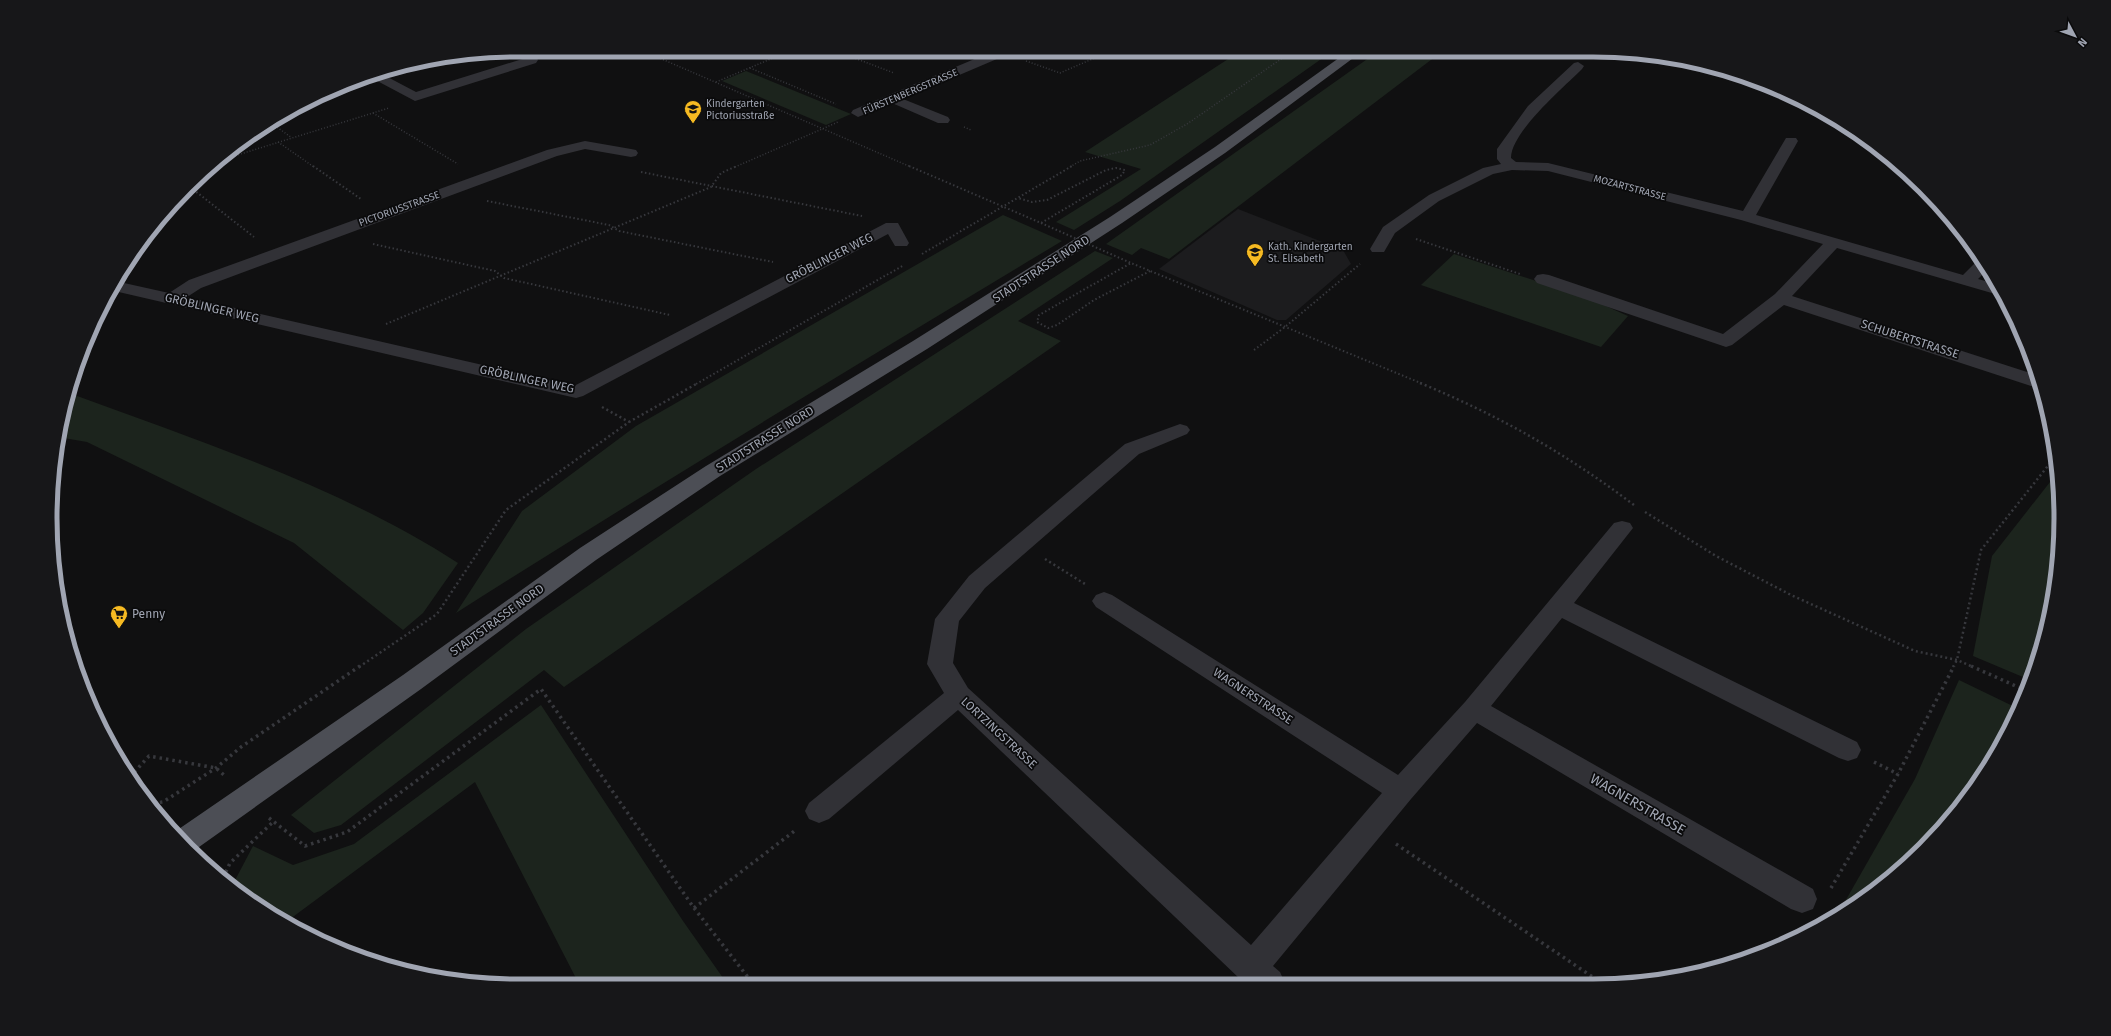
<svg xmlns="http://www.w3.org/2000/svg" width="2111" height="1036" font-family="'Fira Sans',sans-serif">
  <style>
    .built { fill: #1c1c1e }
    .green { fill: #1c241d }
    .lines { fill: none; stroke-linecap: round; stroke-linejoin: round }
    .path-far3 { stroke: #37383d; stroke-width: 1.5; stroke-dasharray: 1 2; stroke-linecap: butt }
    .path-far2 { stroke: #37383d; stroke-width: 2; stroke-dasharray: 1.5 2.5; stroke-linecap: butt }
    .path-far1 { stroke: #37383d; stroke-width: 2.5; stroke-dasharray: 2 3; stroke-linecap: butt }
    .path { stroke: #37383d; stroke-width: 3.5; stroke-dasharray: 2.5 4; stroke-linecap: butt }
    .minor { fill: #313136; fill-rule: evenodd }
    .major { fill: #4c4e55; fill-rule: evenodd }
    .path-bridge { stroke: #37383d; stroke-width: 2; stroke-dasharray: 1.5 2.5; stroke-linecap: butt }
    .labels { text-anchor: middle; stroke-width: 3.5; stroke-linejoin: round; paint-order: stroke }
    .far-street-label { font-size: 10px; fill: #a0a5b2; stroke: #0b0b0c }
    .far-poi-label { font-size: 10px; fill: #a0a5b2; stroke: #0b0b0c; text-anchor: start }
    .street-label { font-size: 12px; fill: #a0a5b2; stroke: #0b0b0c }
    .poi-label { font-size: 12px; fill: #a0a5b2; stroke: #0b0b0c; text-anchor: start }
    .near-street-label { font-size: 14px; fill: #a0a5b2; stroke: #0b0b0c }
    .rim { fill: none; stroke: #a0a5b2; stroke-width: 5 }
  </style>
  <rect width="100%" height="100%" fill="#101011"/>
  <polygon class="built" points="1238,209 1343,250 1351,264 1286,320 1277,320 1159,269"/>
  <g class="green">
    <polygon points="1242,50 1334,50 1120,201 1074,230 1056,222 1141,169 1085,152"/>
    <polygon points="1380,50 1444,50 1169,259 1141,248 1132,255 1106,244"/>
    <polygon points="746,71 851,114 826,125 722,81"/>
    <path d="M1003,215L1062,241C859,363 656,486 456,613L522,511L636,426Z"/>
    <polygon points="1095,251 1113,258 1018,321 1061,341 564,687 544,670 341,825 314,833 291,815 526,629 756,469"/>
    <polygon points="1454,254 1588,298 1628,316 1601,347 1421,285"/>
    <path d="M69,393C201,442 339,486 458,563L423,613L403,630L294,543L87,442L58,437L59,426Z"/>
    <polygon points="2057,473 2061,518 2052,610 2030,680 1973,656 1992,556"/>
    <polygon points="1959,680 2019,709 1964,803 1878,889 1839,912 1915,779"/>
    <polygon points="541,705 683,921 728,985 580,986 475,782 286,922 258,907 232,886 253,846 293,865 354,844"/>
  </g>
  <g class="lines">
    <g class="path-far3">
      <polyline points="641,50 911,167"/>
      <polyline points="833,50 894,73"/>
      <polyline points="553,56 573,50"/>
      <polyline points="1026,61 1060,73 1113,50"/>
      <polyline points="750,68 836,104"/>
      <polyline points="716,82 792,50"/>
      <polyline points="373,113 458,164"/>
      <polyline points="270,122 292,138"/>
      <polyline points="964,127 971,130"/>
      <polyline points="278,142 314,167"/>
      <polyline points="218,161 389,108"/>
      <polyline points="735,167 838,122"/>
      <polyline points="1070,167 1080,161 1150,145 1187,124 1294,50"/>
    </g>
    <g class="path-far2">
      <polyline points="313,166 361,199"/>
      <polyline points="909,166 1041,223 1122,175 1125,170 1116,168 1106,170 1047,200 1032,202 1018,198"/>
      <polyline points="641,172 862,216"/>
      <polyline points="190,187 254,237"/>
      <polyline points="487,201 609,225 619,231 773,262"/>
      <polyline points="1416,239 1520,274"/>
      <polyline points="373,244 495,271 504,278 670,315"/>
      <polyline points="922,254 1072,166"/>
      <polyline points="1150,271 1094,300 1057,325 1048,328 1037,322 1039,315 1131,263 1423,384"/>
      <polyline points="386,324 711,187 721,173 737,166"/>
      <polyline points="1254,350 1285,327 1360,264"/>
      <polyline points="696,384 904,265"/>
    </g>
    <g class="path-far1">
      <path d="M1420,383C1500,416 1565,453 1634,505"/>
      <polyline points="602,407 629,422"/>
      <polyline points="1645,512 1716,556 1791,595 1915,651 1957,660 1973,667"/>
      <polyline points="1045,559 1085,584"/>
      <polyline points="359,667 437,614 506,510 629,422 698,383"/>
      <polyline points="1953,667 1957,660 1981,550 2055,457"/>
    </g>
    <g class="path">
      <polyline points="1971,666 2027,691"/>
      <polyline points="1874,762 1898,774"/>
      <polyline points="130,777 149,756 216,768 225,776"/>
      <polyline points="147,804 163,802 216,768 241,747 360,666"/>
      <polyline points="269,818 305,846 347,832 541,689 694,908 754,985"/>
      <polyline points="1396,844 1600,982"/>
      <polyline points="223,878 230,863 273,822"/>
      <polyline points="1831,888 1898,774 1954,666"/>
      <polyline points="694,908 797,829"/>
    </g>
    <g class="minor">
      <polygon points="996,50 1013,50 1011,53 903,99 948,117 950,120 948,123 938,123 892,103 858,117 851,113 853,110"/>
      <polygon points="532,56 536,57 538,60 536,63 415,101 366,75 378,72 416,92"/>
      <path d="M1578,62L1584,66L1582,69C1564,87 1511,132 1511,158L1516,162L1548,163L1743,211L1786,138H1796L1798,141L1756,215L1963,275L1979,259H1982L1988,269L1978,279L1996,284L2002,296L1837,248L1792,296L2036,375L2040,387L2031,386L1784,305L1732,345L1726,347L1537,283L1534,279L1537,275L1543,274L1549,275L1723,334L1775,294L1823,244L1741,220L1548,171L1512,170L1493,174L1439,201L1395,233L1384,252H1372L1370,249L1383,227L1429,195L1483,168L1501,164L1497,159V149L1528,106L1574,63Z"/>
      <polygon points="585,141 631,149 636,150 638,153 636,156 631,157 585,149 557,156 201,288 187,297 574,386 886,223 898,223 909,243 907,246 895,246 888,234 583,396 576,398 110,290 115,281 169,293 189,280 547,150"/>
      <polygon points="1180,424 1187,426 1190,430 1187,434 1139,454 985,588 959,621 953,663 968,688 1251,945 1382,793 1096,607 1092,601 1096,595 1104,592 1112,595 1398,775 1465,702 1614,523 1622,521 1630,523 1633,528 1574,603 1857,742 1861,750 1857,758 1848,761 1839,758 1562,618 1491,706 1813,889 1817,899 1813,909 1802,913 1791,909 1477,723 1411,799 1273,966 1280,972 1285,983 1247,983 1240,979 958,710 829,819 819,823 809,819 805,811 809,803 944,693 927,664 935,619 969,576 1125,444"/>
    </g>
    <polygon class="major" points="1350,50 1364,50 1225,153 1122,223 927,349 720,476 596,560 421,689 192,852 187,849 173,833 403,675 580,548 706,466 913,341 1110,217 1215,147"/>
    <polyline class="path-bridge" points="1041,223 1131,263"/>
  </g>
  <defs>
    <symbol id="school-pin" viewBox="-11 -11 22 30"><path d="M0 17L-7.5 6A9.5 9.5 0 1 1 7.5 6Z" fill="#f6ba22" stroke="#0b0b0c"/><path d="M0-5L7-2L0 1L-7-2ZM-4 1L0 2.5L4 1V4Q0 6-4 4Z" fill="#111"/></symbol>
    <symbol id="supermarket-pin" viewBox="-11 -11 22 30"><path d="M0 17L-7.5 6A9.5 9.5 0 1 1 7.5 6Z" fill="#f6ba22" stroke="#0b0b0c"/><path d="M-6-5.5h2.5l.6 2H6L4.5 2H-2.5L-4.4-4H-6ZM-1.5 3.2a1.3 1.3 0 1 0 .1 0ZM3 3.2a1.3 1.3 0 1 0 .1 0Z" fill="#111"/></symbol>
  </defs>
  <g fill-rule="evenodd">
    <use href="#school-pin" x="683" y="99" width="20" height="27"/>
    <use href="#school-pin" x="1245" y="242" width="20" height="27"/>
    <use href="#supermarket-pin" x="109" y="604" width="20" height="27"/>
  </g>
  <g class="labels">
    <g class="far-street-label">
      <text transform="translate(910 91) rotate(-23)" y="4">FÜRSTENBERGSTRASSE</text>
      <text transform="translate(1630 187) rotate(15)" y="4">MOZARTSTRASSE</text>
      <text transform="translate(399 208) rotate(-20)" y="4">PICTORIUSSTRASSE</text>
    </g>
    <g class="far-poi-label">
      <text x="706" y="107">Kindergarten<tspan x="706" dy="12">Pictoriusstraße</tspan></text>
      <text x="1268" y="250">Kath. Kindergarten<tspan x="1268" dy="12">St. Elisabeth</tspan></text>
    </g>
    <g class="street-label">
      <text transform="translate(829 258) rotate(-27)" y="4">GRÖBLINGER WEG</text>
      <text transform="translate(1041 269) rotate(-33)" y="4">STADTSTRASSE NORD</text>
      <text transform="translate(212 308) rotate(13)" y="4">GRÖBLINGER WEG</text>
      <text transform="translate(1910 339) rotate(18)" y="4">SCHUBERTSTRASSE</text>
      <text transform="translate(527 379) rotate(12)" y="4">GRÖBLINGER WEG</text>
      <text transform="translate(765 439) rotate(-32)" y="4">STADTSTRASSE NORD</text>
      <text transform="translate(497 620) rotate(-36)" y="4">STADTSTRASSE NORD</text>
      <text transform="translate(1253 696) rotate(33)" y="4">WAGNERSTRASSE</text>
      <text transform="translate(999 733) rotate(43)" y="4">LORTZINGSTRASSE</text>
    </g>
    <g class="poi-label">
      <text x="132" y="618">Penny</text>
    </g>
    <g class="near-street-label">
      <text transform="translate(1638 804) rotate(30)" y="5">WAGNERSTRASSE</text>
    </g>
  </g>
  <path d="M0 0H2111V1036H0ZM518 57H1593A461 461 0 0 1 2054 518V518A461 461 0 0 1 1593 979H518A461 461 0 0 1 57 518V518A461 461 0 0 1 518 57Z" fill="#171719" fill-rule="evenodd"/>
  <path class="rim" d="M518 57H1593A461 461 0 0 1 2054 518V518A461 461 0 0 1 1593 979H518A461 461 0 0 1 57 518V518A461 461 0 0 1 518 57Z"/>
  <g transform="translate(2075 36) rotate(131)" stroke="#0b0b0c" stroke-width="3" paint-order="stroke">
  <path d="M0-3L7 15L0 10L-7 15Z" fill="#a0a5b2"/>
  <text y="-6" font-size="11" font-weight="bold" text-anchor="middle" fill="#a0a5b2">N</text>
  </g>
</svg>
